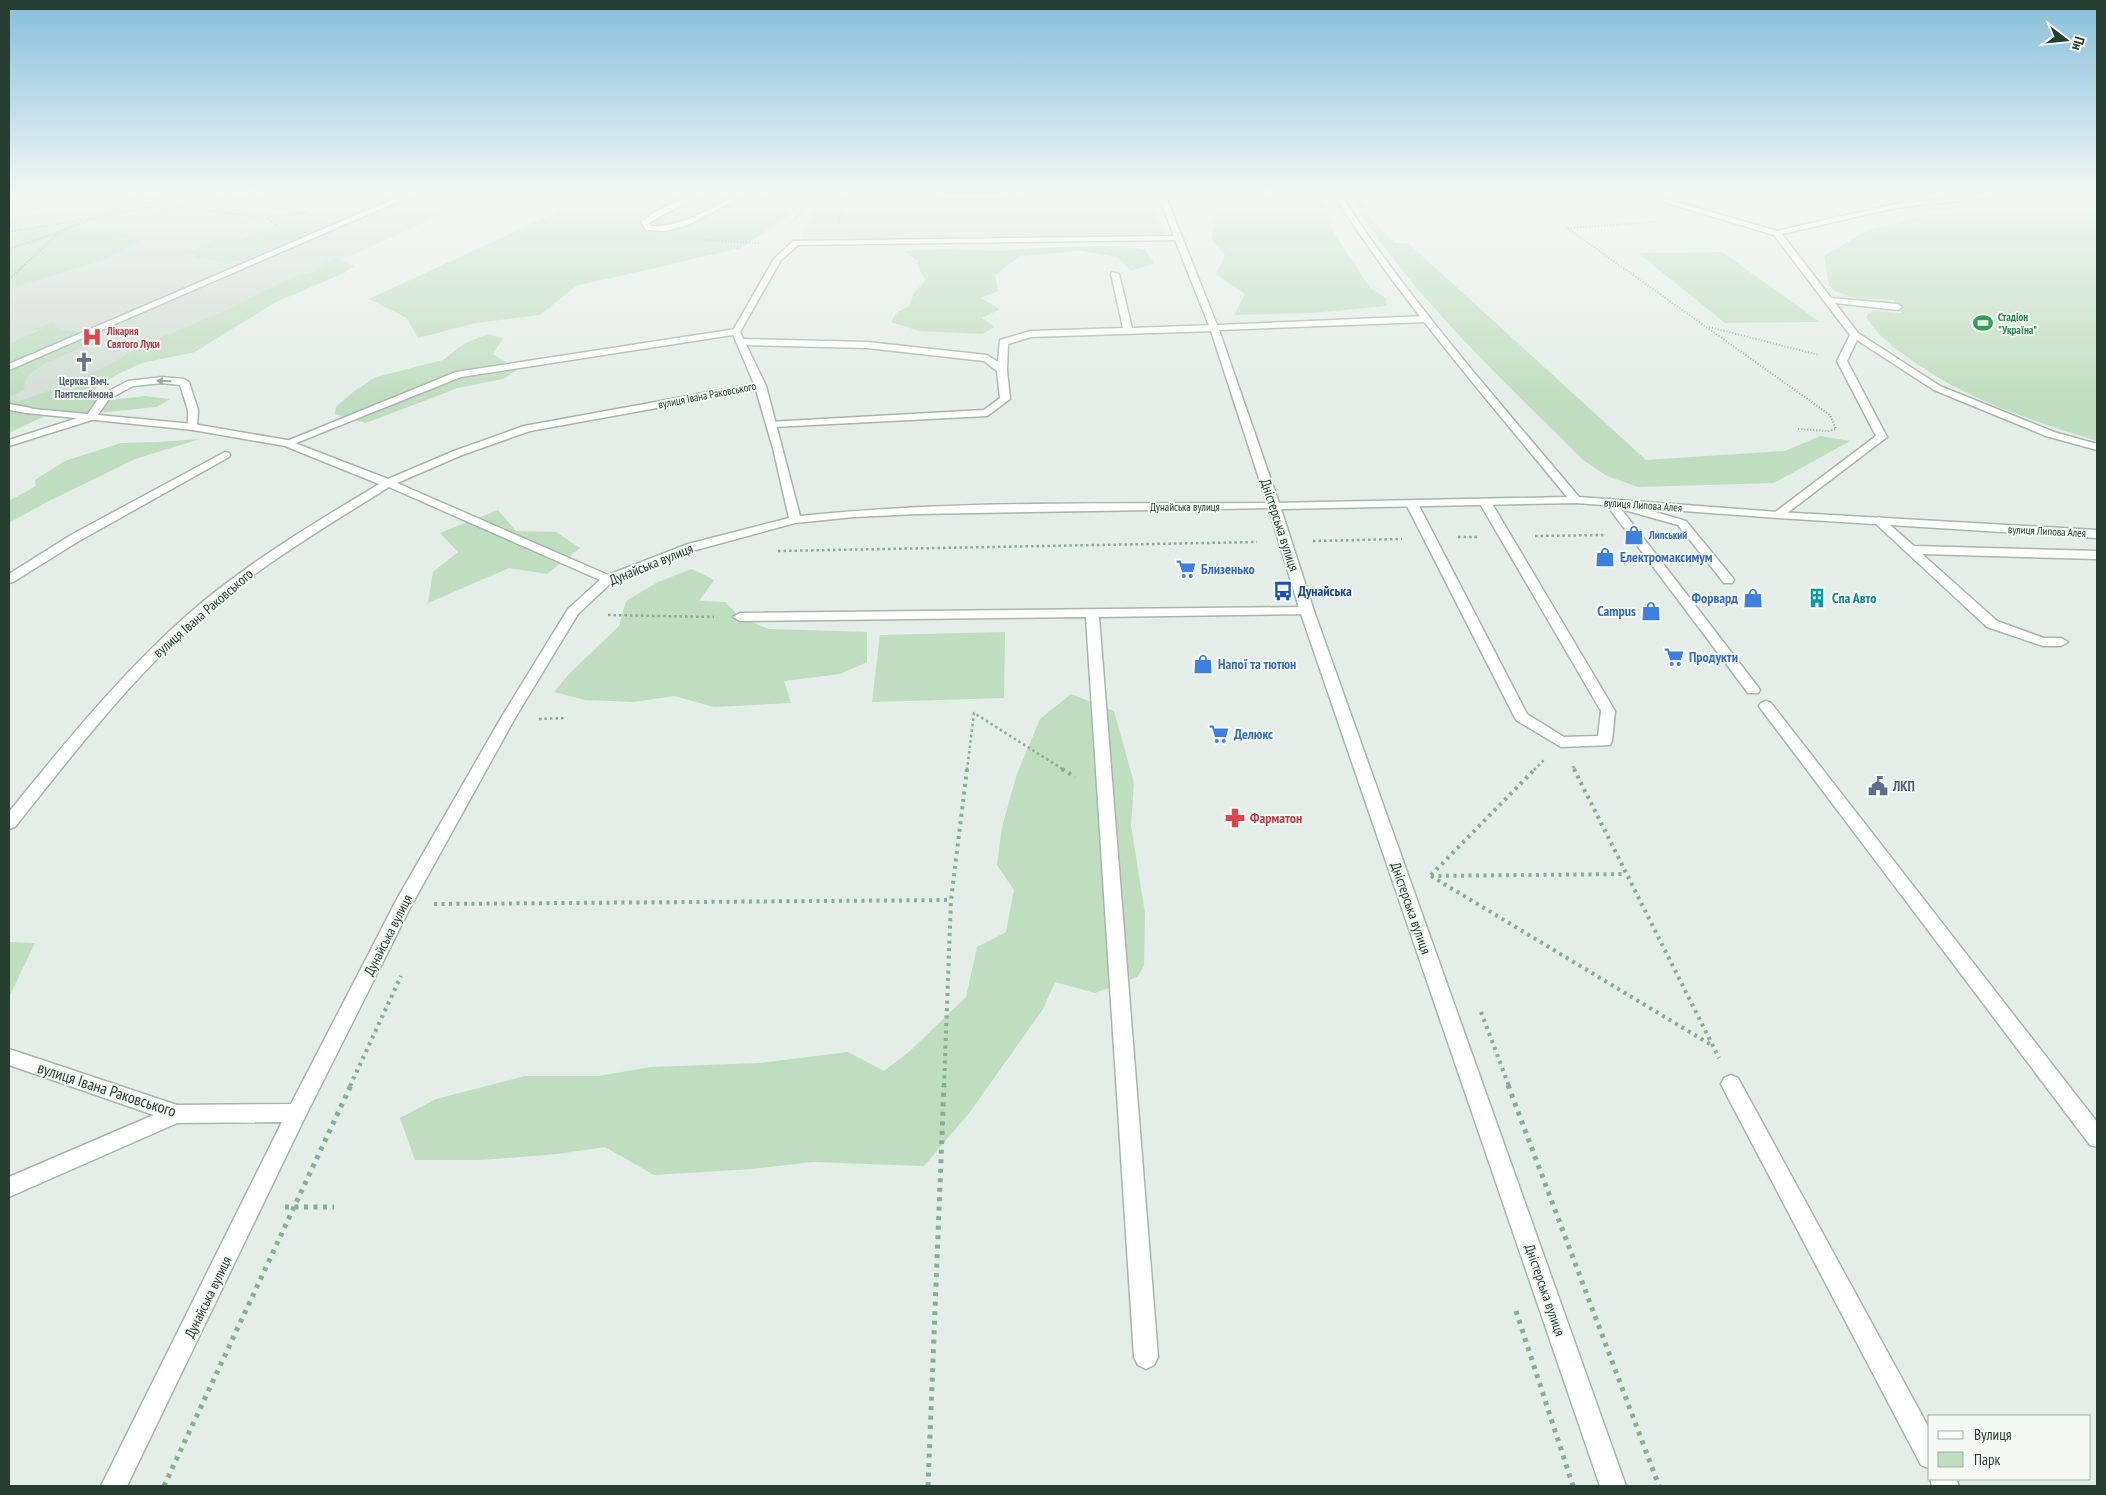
<svg xmlns="http://www.w3.org/2000/svg" width="2106" height="1495" font-family="'PT Sans Narrow',sans-serif">
<rect width="100%" height="100%" fill="#e4ede7"/>
<g fill="#d3ddd5">
<polygon points="159,194 486,194 9,413 9,218"/>
<polygon points="820,194 1150,194 1164,234 801,241"/>
</g>
<g fill="#bfddbf">
<polygon points="188,194 361,194 361,196 418,194 269,257 229,262 195,258 194,254 188,252 217,239 237,241 277,224 277,219 260,214 228,217 213,214 149,209 149,206"/>
<polygon points="574,194 781,194 776,200 798,209 741,248 576,286 540,315 476,323 418,338 407,318 369,299 555,213 568,197"/>
<polygon points="1183,194 1318,194 1326,207 1335,235 1370,288 1386,298 1387,306 1312,313 1234,315 1245,294 1216,274 1225,255 1211,238 1217,209"/>
<path d="M1348,194H1358L1374,222L1395,243H1408L1646,460L1785,451L1820,436L1850,441L1774,483L1638,487L1607,476L1583,460C1500,377 1410,295 1348,194Z"/>
<path d="M2057,205H2097V441C2030,420 1963,399 1906,356C1889,344 1876,334 1866,316L1873,311L1902,313L1894,300L1855,298L1834,291L1829,285L1824,256L1870,229L1933,214Z"/>
<polygon points="43,226 96,229 145,238 103,260 9,289 9,235"/>
<polygon points="1111,246 1144,249 1155,263 1131,271 1117,257 1081,251 1020,256 995,275 998,291 980,298 1000,309 982,318 995,327 982,334 919,331 891,322 896,313 909,306 914,293 926,280 919,269 918,261 903,251 946,249 996,251 1061,247"/>
<polygon points="1722,252 1820,322 1725,323 1638,253"/>
<polygon points="335,257 354,266 344,273 276,302 195,352 142,363 118,374 96,388 91,396 100,401 145,396 170,399 157,407 86,414 55,411 9,433 9,402 23,400 78,380 118,360 142,345 211,317 293,277 312,272"/>
<path d="M55,322L56,327L62,331L97,333L101,338L99,342C82,348 35,363 26,379C24,382 25,386 24,390L9,397V344L44,328L31,330Z"/>
<polygon points="488,334 503,338 493,354 517,370 503,379 458,388 366,423 335,414 336,407 353,392 376,377 443,360 465,343"/>
<polygon points="200,439 135,459 45,503 9,523 9,501 36,486 35,480 65,461 121,443 158,442"/>
<polygon points="498,510 516,531 556,532 580,548 547,574 509,568 428,603 433,572 458,552 440,533"/>
<polygon points="692,569 714,580 699,601 725,602 740,617 769,629 867,632 867,662 840,674 784,681 791,703 714,707 674,696 634,702 585,700 554,692 569,674 619,626 626,601 658,582"/>
<polygon points="1005,632 1004,698 872,702 880,635"/>
<polygon points="1071,694 1114,711 1134,783 1131,826 1145,913 1144,966 1137,977 1095,993 1055,982 1043,1009 970,1112 924,1166 813,1162 751,1169 654,1175 605,1147 557,1154 482,1160 415,1160 400,1118 436,1099 525,1076 598,1076 651,1067 759,1063 848,1052 884,1071 910,1051 966,997 977,947 1006,932 1014,890 997,865 1002,827 1017,774 1040,719"/>
<polygon points="9,942 35,943 9,997"/>
</g>
<g fill="none" stroke-linecap="round" stroke-linejoin="round">
<defs>
<g id="lane">
<polygon points="405,194 415,194 9,370 9,364"/>
<path d="M695,194H705L662,215L649,223L651,226C682,228 711,208 738,194H747L688,225L666,231L646,230L641,222L656,211Z"/>
<polygon points="939,194 1003,194 1005,196 1001,198 943,199 941,198"/>
<polygon points="1637,194 1649,194 1777,231 1895,204 1991,194 2019,194 1895,208 1782,234 1831,298 1898,304 1902,307 1898,310 1835,303 1858,333 1940,386 2054,432 2097,444 2097,450 2046,436 1934,390 1857,340 1847,361 1887,437 1782,517 1774,517 1772,515 1774,513 1876,436 1837,361 1850,335 1774,235"/>
<polygon points="1112,272 1119,274 1132,328 1214,325 1218,328 1214,331 1031,337 1008,344 1007,370 1010,399 987,416 773,427 769,426 768,424 769,422 984,410 1000,398 997,371 984,361 867,348 741,345 736,342 741,339 867,342 987,355 998,362 1000,340 1031,331 1123,328 1111,274"/>
<polygon points="736,329 740,332 739,334 461,377 291,445 287,446 282,443 456,372"/>
<polygon points="162,377 184,379 189,382 198,410 197,429 193,430 188,427 188,410 180,385 162,383 133,386 109,399 95,419 9,446 9,440 87,415 101,395 128,381"/>
<polygon points="9,404 31,408 32,410 27,413 9,410"/>
<polygon points="225,452 229,453 230,455 229,457 79,541 13,582 9,583 9,574 71,535"/>
<polygon points="1485,499 1491,502 1615,711 1612,741 1610,745 1561,747 1516,720 1406,504 1412,501 1418,504 1527,714 1564,737 1598,736 1601,711 1479,502"/>
<polygon points="1610,499 1686,521 1732,577 1734,580 1732,583 1724,583 1678,525 1621,509 1758,687 1760,690 1758,693 1748,693 1606,504 1604,502"/>
<polygon points="1879,517 1883,519 1914,546 2097,551 2097,559 1922,554 1997,621 2044,638 2061,638 2068,642 2061,646 2043,646 1987,627 1875,523 1873,521 1875,519"/>
<polygon points="1307,607 1312,608 1314,611 1312,614 1099,617 1158,1357 1154,1365 1146,1369 1138,1365 1134,1357 1086,617 740,621 733,617 740,613"/>
<polygon points="1766,701 1771,703 2097,1122 2097,1147 2090,1145 1761,709 1759,706 1761,703"/>
<polygon points="1731,1075 1738,1078 1930,1430 1930,1469 1921,1465 1724,1090 1721,1084 1724,1078"/>
<polygon points="177,1105 184,1108 187,1114 184,1120 9,1197 9,1177"/>
<polygon points="1930,1478 1956,1479 1959,1486 1932,1486"/>
</g>
<path id="street" d="M1158,194H1165L1217,325L1426,316L1430,319L1426,322L1219,330L1280,506L1278,508L917,514L854,517L795,523L696,550L612,582L578,614L515,718L411,906L304,1119L127,1486H101L282,1122L177,1123L9,1065V1049L177,1105L291,1104L397,899L501,718L568,609L600,580L389,487C322,529 254,569 195,622C128,683 71,756 15,827L9,829V812C64,744 120,675 186,616C245,564 313,524 379,484L285,446L193,430L27,413L23,412V408L193,424L287,440L388,479L454,451L524,426L754,384L732,332L774,259L793,241L1174,236ZM1175,240L1210,328L1267,503C1112,504 955,500 800,516L766,386L740,332L781,260L798,245ZM756,390L773,448L789,518L688,544L608,575L397,483L462,455L530,431Z"/>
<path id="secondary" d="M1333,194H1340C1411,303 1496,398 1579,497L1778,512L2097,530V538L1778,518L1576,503L1281,509L1314,611L1626,1486H1600L1300,611L1268,506L1274,503L1567,497C1486,398 1402,302 1333,194Z"/>
</defs>
<use href="#lane" stroke="#a7b5ac" stroke-width="3"/>
<use href="#street" stroke="#a7b5ac" stroke-width="3"/>
<use href="#secondary" stroke="#a3b8ac" stroke-width="3"/>
<g stroke="#87af97" stroke-width="2" stroke-dasharray="1 2" stroke-linecap="butt">
<polyline points="236,197 323,206"/>
<polyline points="129,201 268,218 276,225 273,228"/>
<polyline points="180,205 253,194"/>
<polyline points="109,213 119,209 138,194"/>
<polyline points="161,214 181,207"/>
<polyline points="269,217 307,212"/>
<polyline points="246,220 261,217"/>
<polyline points="794,220 816,194"/>
<polyline points="839,220 848,194"/>
<polyline points="1567,228 1830,415 1836,429 1829,431 1798,429"/>
<polyline points="1568,228 1656,222"/>
<polyline points="9,232 161,206"/>
<polyline points="704,240 761,243"/>
<polyline points="9,249 59,232"/>
<polyline points="9,279 62,230 94,219"/>
<polyline points="1709,327 1819,355"/>
</g>
<g stroke="#87af97" stroke-width="2.5" stroke-dasharray="2.5 3" stroke-linecap="butt">
<polyline points="1535,536 1604,535"/>
<polyline points="1458,537 1477,537"/>
<polyline points="1313,541 1402,539"/>
<polyline points="778,551 1257,542"/>
<polyline points="608,615 714,617"/>
<polyline points="539,719 566,718"/>
<polyline points="1573,766 1575,770"/>
<polyline points="967,770 974,713 1064,770"/>
<polyline points="1534,770 1544,760"/>
</g>
<g stroke="#87af97" stroke-width="4" stroke-dasharray="3 4.5" stroke-linecap="butt">
<polyline points="1062,769 1075,777"/>
<polyline points="1574,769 1719,1058"/>
<polyline points="1431,875 1535,769"/>
<polyline points="1431,876 1713,1046"/>
<polyline points="1431,876 1626,874"/>
<polyline points="434,904 951,900"/>
<polyline points="1481,1012 1509,1086"/>
<polyline points="350,1086 401,976"/>
<polyline points="944,1086 951,900 967,769"/>
</g>
<g stroke="#87af97" stroke-width="5" stroke-dasharray="4 5.5" stroke-linecap="butt">
<polyline points="1508,1085 1659,1486"/>
<polyline points="285,1207 334,1207"/>
<polyline points="1516,1311 1573,1486"/>
<polyline points="164,1486 351,1085"/>
<polyline points="928,1486 944,1085"/>
</g>
<use href="#lane" fill="#fff" fill-rule="evenodd"/>
<use href="#street" fill="#fff" fill-rule="evenodd"/>
<use href="#secondary" fill="#fff" fill-rule="evenodd"/>
</g>
<defs><path id="oneway-solid" d="M-6-.8H1V-3.2L6.5 0L1 3.2V.8H-6Z" transform="scale(1.25)"/></defs>
<use fill="#929e98" href="#oneway-solid" transform="translate(164 381) rotate(-179)"/>
<linearGradient id="sky" x2="0" y2="1"><stop stop-color="#85bfdb"/><stop offset="0.48" stop-color="#f3f7f4"/><stop offset="1" stop-color="#f3f7f4" stop-opacity="0"/></linearGradient>
<rect width="2106" height="404" fill="url(#sky)"/>
<defs>
<symbol id="stadium-bare" viewBox="-9 -9 18 18"><path d="M0-5a6.5 5 0 1 0 0 10a6.5 5 0 1 0 0-10ZM-3.5-1.8h7v3.6h-7Z" fill="#2e9e5b" stroke="#f5f9f6" stroke-width="2.5" paint-order="stroke"/></symbol>
<symbol id="hospital-bare" viewBox="-9 -9 18 18"><path d="M-5-5h3v3.5h4V-5h3V5h-3V1.5h-4V5h-3Z" fill="#e0444e" stroke="#f5f9f6" stroke-width="2.5" paint-order="stroke"/></symbol>
<symbol id="church-bare" viewBox="-9 -9 18 18"><path d="M-1.2-6h2.4v3.5h3.3v2.4h-3.3V6h-2.4V-.1h-3.3v-2.4h3.3Z" fill="#6b7280" stroke="#f5f9f6" stroke-width="2.5" paint-order="stroke"/></symbol>
<symbol id="shop-bare" viewBox="-9 -9 18 18"><path d="M-5-2.5h2.3a2.7 3.5 0 0 1 5.4 0H5L5.5 6h-11ZM-1.5-2.5h3a1.5 2.3 0 0 0-3 0Z" fill="#3f7fe0" stroke="#f5f9f6" stroke-width="2.5" paint-order="stroke"/></symbol>
<symbol id="supermarket-bare" viewBox="-9 -9 18 18"><path d="M-6-5.5h2.5l.6 2H6L4.5 2H-2.5L-4.4-4H-6ZM-1.5 3.2a1.3 1.3 0 1 0 .1 0ZM3 3.2a1.3 1.3 0 1 0 .1 0Z" fill="#3f7fe0" stroke="#f5f9f6" stroke-width="2.5" paint-order="stroke"/></symbol>
<symbol id="bus-bare" viewBox="-9 -9 18 18"><path d="M-5-6H5V4H4V6H2V4H-2V6H-4V4H-5ZM-3.5-4V0h7V-4ZM-3.5 1.2v1.5H-2V1.2ZM2 1.2v1.5H3.5V1.2Z" fill="#1a4fb4" stroke="#f5f9f6" stroke-width="2.5" paint-order="stroke"/></symbol>
<symbol id="building-bare" viewBox="-9 -9 18 18"><path d="M-4-6H4V6H1V3H-1V6H-4ZM-2.5-4.3h1.7v1.8h-1.7ZM.8-4.3h1.7v1.8H.8ZM-2.5-1h1.7V.8h-1.7ZM.8-1h1.7V.8H.8Z" fill="#0f9aa8" stroke="#f5f9f6" stroke-width="2.5" paint-order="stroke"/></symbol>
<symbol id="civic-bare" viewBox="-9 -9 18 18"><path d="M-.6-6.5H3V-4.5H.6V-3L4-1V1h2V6H-6V1h2V-1L-.6-3ZM-1.2 2.5V6h2.4V2.5Z" fill="#5c6f8a" stroke="#f5f9f6" stroke-width="2.5" paint-order="stroke"/></symbol>
<symbol id="pharmacy-bare" viewBox="-9 -9 18 18"><path d="M-2-6h4v4h4v4h-4v4h-4v-4h-4v-4h4Z" fill="#e0444e" stroke="#f5f9f6" stroke-width="2.5" paint-order="stroke"/></symbol>
</defs>
<g fill-rule="evenodd">
<use href="#stadium-bare" x="1969" y="309" width="28" height="28"/>
<use href="#hospital-bare" x="78" y="323" width="28" height="28"/>
<use href="#church-bare" x="70" y="348" width="28" height="28"/>
<use href="#shop-bare" x="1620" y="521" width="28" height="28"/>
<use href="#shop-bare" x="1591" y="543" width="28" height="28"/>
<use href="#supermarket-bare" x="1172" y="555" width="28" height="28"/>
<use href="#bus-bare" x="1269" y="577" width="28" height="28"/>
<use href="#shop-bare" x="1739" y="584" width="28" height="28"/>
<use href="#building-bare" x="1803" y="584" width="28" height="28"/>
<use href="#shop-bare" x="1637" y="597" width="28" height="28"/>
<use href="#supermarket-bare" x="1660" y="643" width="28" height="28"/>
<use href="#shop-bare" x="1189" y="650" width="28" height="28"/>
<use href="#supermarket-bare" x="1205" y="720" width="28" height="28"/>
<use href="#civic-bare" x="1864" y="772" width="28" height="28"/>
<use href="#pharmacy-bare" x="1221" y="804" width="28" height="28"/>
</g>
<g text-anchor="middle" stroke-width="4" stroke-linejoin="round" paint-order="stroke">
<g font-size="11" font-weight="bold" fill="#27864d" stroke="#f5f9f6" text-anchor="start">
<text x="1998" y="321">Стадіон<tspan x="1998" dy="13">"Україна"</tspan></text>
</g>
<g font-size="11" font-weight="bold" fill="#be3a42" stroke="#f5f9f6" text-anchor="start">
<text x="107" y="335">Лікарня<tspan x="107" dy="13">Святого Луки</tspan></text>
</g>
<g font-size="11" font-weight="bold" fill="#5b616d" stroke="#f5f9f6">
<text x="84" y="385">Церква Вмч.<tspan x="84" dy="13">Пантелеймона</tspan></text>
</g>
<g font-size="11" fill="#253e30" stroke="#f5f9f6">
<text transform="translate(707 395) rotate(-11)" y="4">вулиця Івана Раковського</text>
<text transform="translate(1643 505) rotate(4)" y="4">вулиця Липова Алея</text>
<text x="1185" y="511">Дунайська вулиця</text>
<text transform="translate(2047 531) rotate(3)" y="4">вулиця Липова Алея</text>
</g>
<g font-size="11" font-weight="bold" fill="#366cbe" stroke="#f5f9f6" text-anchor="start">
<text x="1649" y="539">Липський</text>
</g>
<g font-size="14" fill="#253e30" stroke="#f5f9f6">
<text transform="translate(1280 525) rotate(72)" y="5">Дністерська вулиця</text>
<text transform="translate(651 564) rotate(-22)" y="5">Дунайська вулиця</text>
<text transform="translate(203 613) rotate(-41)" y="5">вулиця Івана Раковського</text>
<text transform="translate(1411 908) rotate(71)" y="5">Дністерська вулиця</text>
<text transform="translate(388 935) rotate(-63)" y="5">Дунайська вулиця</text>
<text transform="translate(1545 1290) rotate(71)" y="5">Дністерська вулиця</text>
<text transform="translate(208 1297) rotate(-64)" y="5">Дунайська вулиця</text>
</g>
<g font-size="14" font-weight="bold" fill="#366cbe" stroke="#f5f9f6" text-anchor="start">
<text x="1620" y="562">Електромаксимум</text>
<text x="1201" y="574">Близенько</text>
<text x="1738" y="603" text-anchor="end">Форвард</text>
<text x="1636" y="616" text-anchor="end">Campus</text>
<text x="1689" y="662">Продукти</text>
<text x="1218" y="669">Напої та тютюн</text>
<text x="1234" y="739">Делюкс</text>
</g>
<g font-size="14" font-weight="bold" fill="#164399" stroke="#f5f9f6" text-anchor="start">
<text x="1298" y="596">Дунайська</text>
</g>
<g font-size="14" font-weight="bold" fill="#0d838f" stroke="#f5f9f6" text-anchor="start">
<text x="1832" y="603">Спа Авто</text>
</g>
<g font-size="14" font-weight="bold" fill="#4e5e75" stroke="#f5f9f6" text-anchor="start">
<text x="1893" y="791">ЛКП</text>
</g>
<g font-size="14" font-weight="bold" fill="#be3a42" stroke="#f5f9f6" text-anchor="start">
<text x="1250" y="823">Фарматон</text>
</g>
<g font-size="16" fill="#253e30" stroke="#f5f9f6">
<text transform="translate(107 1089) rotate(18)" y="6">вулиця Івана Раковського</text>
</g>
</g>
<rect width="2106" height="1495" fill="none" stroke="#253e30" stroke-width="20"/>
<rect x="1928" y="1415" width="162" height="65" fill="#f5f9f6" stroke="#a2aea7"/>
<rect x="1938" y="1431" width="25" height="8" fill="#ffffff" stroke="#a2aea7"/>
<text x="1974" y="1440" font-size="15" fill="#253e30">Вулиця</text>
<rect x="1938" y="1452" width="25" height="15" fill="#bfddbf" stroke="#a2aea7"/>
<text x="1974" y="1465" font-size="15" fill="#253e30">Парк</text>
<g transform="translate(2066 40) rotate(106)" stroke="#f5f9f6" stroke-width="4" paint-order="stroke">
<path d="M0-4L9 19L0 12L-9 19Z" fill="#253e30"/>
<text y="-8" font-size="14" font-weight="bold" text-anchor="middle" fill="#253e30">Пн</text>
</g>
</svg>
